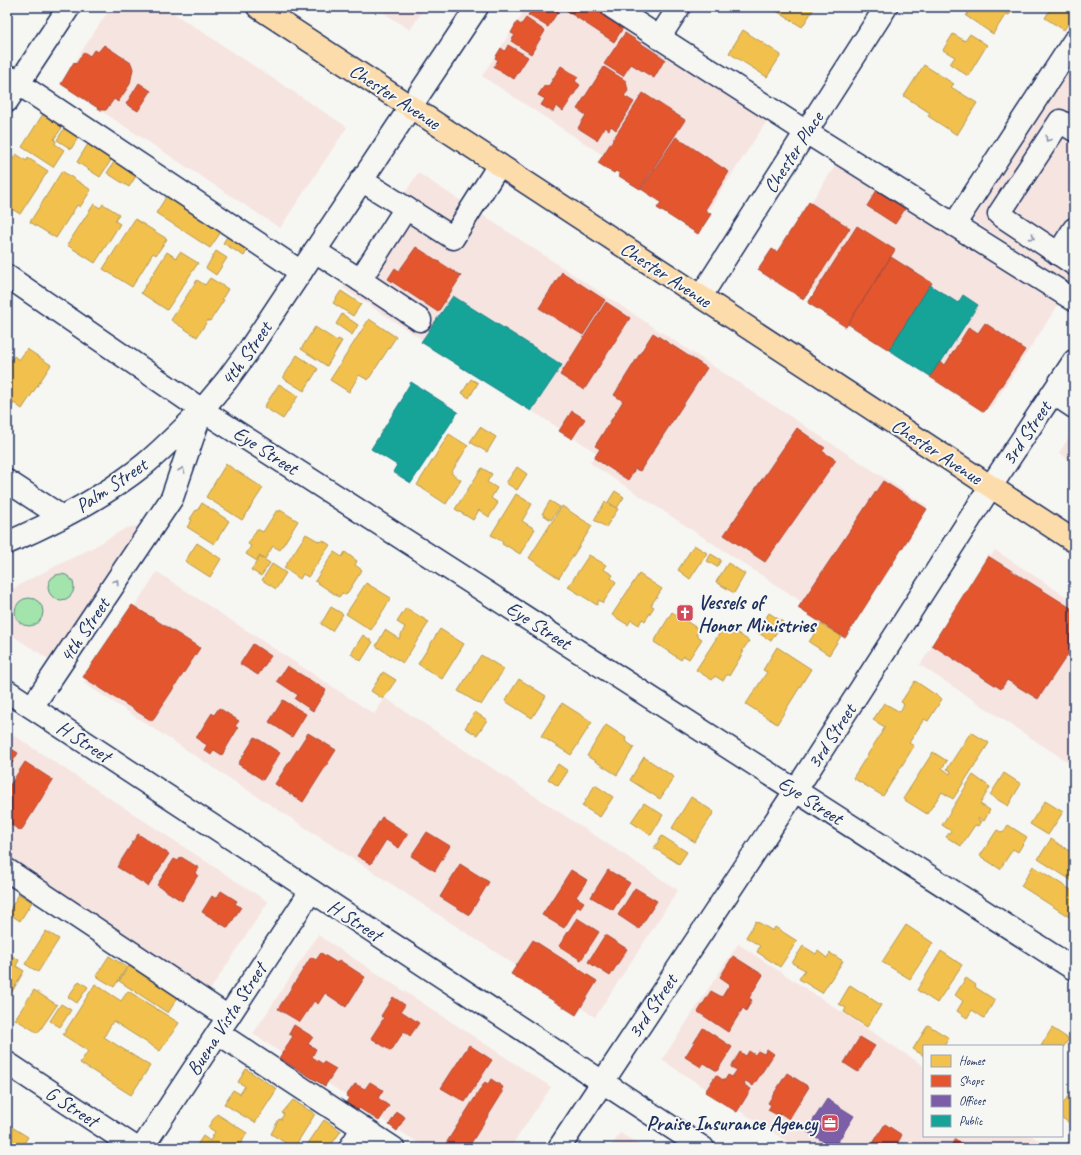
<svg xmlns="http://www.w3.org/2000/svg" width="1081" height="1155" font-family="Caveat,sans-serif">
<rect width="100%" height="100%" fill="#f6f6f2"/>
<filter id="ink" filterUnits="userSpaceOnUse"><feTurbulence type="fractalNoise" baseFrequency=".025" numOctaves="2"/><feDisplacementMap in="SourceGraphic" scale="8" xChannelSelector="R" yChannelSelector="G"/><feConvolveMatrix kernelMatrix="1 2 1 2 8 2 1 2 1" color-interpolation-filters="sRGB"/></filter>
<g filter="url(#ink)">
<g fill="#f6e4e0">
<polygon points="111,7 164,7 347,127 280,228 60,84"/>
<polygon points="375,7 425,7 410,30"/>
<polygon points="527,7 610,7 772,113 702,220 482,76"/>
<polygon points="1074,61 1074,281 1072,285 971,219"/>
<polygon points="841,157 1060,302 991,408 770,264"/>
<polygon points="418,173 927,506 845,630 590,463 597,453 343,288"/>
<polygon points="1074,430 1074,463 1059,453"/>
<polygon points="138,526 50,660 7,632 7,592 36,576 94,547 126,528"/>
<polygon points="995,550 1074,602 1074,766 920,665"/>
<polygon points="157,572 374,714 385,698 678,890 595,1017 84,683"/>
<polygon points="7,731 268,902 210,990 7,856"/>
<polygon points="318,935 551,1087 510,1148 426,1148 253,1034"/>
<polygon points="738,944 924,1066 924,1136 1032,1136 1050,1148 797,1148 662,1060"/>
<polygon points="620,1133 644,1148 610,1148"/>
</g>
<g fill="#a3e3ac" stroke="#5f8985">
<circle cx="61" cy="587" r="13"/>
<circle cx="29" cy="612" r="14"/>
</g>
<g fill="#f2c14e" stroke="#b29553">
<polygon points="770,7 815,7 802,27"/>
<polygon points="964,7 1014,7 1009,15 1006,14 993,34 966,16 969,11"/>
<polygon points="1049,7 1074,7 1074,15 1064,30 1045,18 1051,8"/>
<polygon points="743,30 781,55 767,77 729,53"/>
<polygon points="953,34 965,41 970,34 987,45 968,76 950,64 955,57 943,50"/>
<polygon points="924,65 954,84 951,87 977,103 957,135 928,116 930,113 904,96"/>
<polygon points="43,114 63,126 54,139 56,141 55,144 64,150 53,167 22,147"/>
<polygon points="67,124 81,133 71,149 57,140"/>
<polygon points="91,139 115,154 100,177 77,162"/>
<polygon points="16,154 27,161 28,158 48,171 20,214 7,206 7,168"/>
<polygon points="119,154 141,168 129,187 107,173"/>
<polygon points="62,171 91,190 80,207 77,205 56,238 30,222"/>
<polygon points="170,191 225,226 210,248 156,213"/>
<polygon points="94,204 100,208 103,204 119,214 115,221 120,224 95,263 67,245"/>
<polygon points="135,219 167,239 156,255 153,253 132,287 103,269"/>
<polygon points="232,229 252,242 244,256 223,243"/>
<polygon points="216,251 227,258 216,275 206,268"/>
<polygon points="167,252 176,258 180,252 198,263 167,310 141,293"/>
<polygon points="210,278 228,289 222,299 224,300 210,321 208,320 197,337 171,320 197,280 205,285"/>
<polygon points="341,291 361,304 353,316 333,303"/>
<polygon points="342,314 358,325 352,335 336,324"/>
<polygon points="369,319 396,337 368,380 359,375 349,392 330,380"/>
<polygon points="315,327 337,341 338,339 342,341 327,366 301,349"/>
<polygon points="27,349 51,365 22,409 14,403 9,411 7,410 7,367 14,356 19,360"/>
<polygon points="297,355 318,369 304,391 283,378"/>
<polygon points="471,379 478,383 469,398 462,393"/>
<polygon points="279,384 298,396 283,419 264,407"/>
<polygon points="480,427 496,437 487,452 470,442"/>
<polygon points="449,434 468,446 451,473 461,480 446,504 417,485"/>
<polygon points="226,464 263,488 242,520 206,497"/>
<polygon points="517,467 527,474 517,490 506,483"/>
<polygon points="482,468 492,474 487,482 497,488 491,498 498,503 489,517 479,510 473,520 455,509"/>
<polygon points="615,491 624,497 617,508 608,502"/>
<polygon points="516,494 532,504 522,521 535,529 520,554 507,546 507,547 502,544 503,542 491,535"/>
<polygon points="550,501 560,507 551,520 542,514"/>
<polygon points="605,502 618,509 606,527 594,520"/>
<polygon points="202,503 229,521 214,544 187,527 192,520 190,519 196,510 197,511"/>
<polygon points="562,506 592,526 559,578 529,558"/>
<polygon points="277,510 279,512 280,510 298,521 280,550 273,546 265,559 259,556 257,561 246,554 251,546 248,544 257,529 263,532"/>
<polygon points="306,534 320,542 322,540 330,545 308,577 303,574 300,579 284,568"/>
<polygon points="197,543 221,559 210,577 185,561"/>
<polygon points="694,545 707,553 690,579 678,570"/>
<polygon points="334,552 342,557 345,552 357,561 355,565 362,570 346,595 342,593 339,597 315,581"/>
<polygon points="711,554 721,560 717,567 707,561"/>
<polygon points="589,555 606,565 603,569 613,575 611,578 616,582 603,603 599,600 597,605 568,587"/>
<polygon points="260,557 270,563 261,576 251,570"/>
<polygon points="728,563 745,574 734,593 716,582"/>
<polygon points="272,564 286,573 276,589 262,580"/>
<polygon points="639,574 662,589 651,605 654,607 645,621 642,619 639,625 631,620 628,625 612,615"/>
<polygon points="366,583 391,598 371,630 346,614"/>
<polygon points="331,607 343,614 332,631 321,624"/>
<polygon points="406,608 429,622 403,663 376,646 385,630 399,639 405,627 397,622"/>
<polygon points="672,612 700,630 696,635 702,639 689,659 684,656 681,660 654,642"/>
<polygon points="769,613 783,622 771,641 757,632"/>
<polygon points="821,624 841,636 829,655 809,642"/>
<polygon points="723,628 734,635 736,632 749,641 742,651 744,651 729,676 727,674 723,681 715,676 712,680 696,670"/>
<polygon points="440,629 464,644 442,679 418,664"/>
<polygon points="363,635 373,642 361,661 351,654"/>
<polygon points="777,647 811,669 777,724 746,704 767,672 763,670"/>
<polygon points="481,655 504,669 481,705 458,691"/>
<polygon points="383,672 396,680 383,699 371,691"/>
<polygon points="519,679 546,696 532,718 505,701"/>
<polygon points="915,681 942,699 928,721 924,719 909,743 914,746 883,796 853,778 885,727 873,720 884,703 900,712 904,704 901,702"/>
<polygon points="562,703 592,722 571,755 541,736"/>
<polygon points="475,712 487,720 477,735 465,728"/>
<polygon points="606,725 626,738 625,741 634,747 617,775 587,756"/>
<polygon points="971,732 989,743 953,799 942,792 927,814 903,799 933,752 947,761 942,768 950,774 951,771 947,769"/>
<polygon points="644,757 674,777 660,799 630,780"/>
<polygon points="558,764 568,771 558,786 548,779"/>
<polygon points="1004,773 1021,784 1008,806 990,795"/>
<polygon points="973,775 990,787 980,804 990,810 984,821 979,818 978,820 981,821 978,826 975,825 961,846 946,837 951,831 942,825"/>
<polygon points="595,785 613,797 600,817 582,806"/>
<polygon points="691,797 714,812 695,842 672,828"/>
<polygon points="1045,801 1063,812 1048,835 1030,824"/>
<polygon points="644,803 663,815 651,835 631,822"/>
<polygon points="1008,825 1027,837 1018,852 1013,849 1000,869 980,856 997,830 1003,833"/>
<polygon points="662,836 687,852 679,864 654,848"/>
<polygon points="1051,839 1074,854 1074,882 1038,859"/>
<polygon points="1033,866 1074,892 1074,920 1021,886"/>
<polygon points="19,894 32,902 20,921 8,913"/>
<polygon points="756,921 773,931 775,927 797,941 780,967 757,952 760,946 746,937"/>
<polygon points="906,925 933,943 910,979 882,962"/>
<polygon points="46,931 59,939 38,972 25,964"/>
<polygon points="803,946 816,954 818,951 827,958 830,953 843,961 822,993 799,979 805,970 792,963"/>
<polygon points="941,951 962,965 937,1003 917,990"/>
<polygon points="7,953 19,960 16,966 24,971 10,995 9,995 7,997"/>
<polygon points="109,956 127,967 114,987 96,976"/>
<polygon points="129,966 178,997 168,1013 119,981"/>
<polygon points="966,978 976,985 975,987 995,1000 984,1018 972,1010 967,1018 957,1011 963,1001 955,995"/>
<polygon points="79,981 88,987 77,1003 68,997"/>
<polygon points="95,984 121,1001 128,991 179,1023 160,1051 113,1021 104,1037 150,1066 131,1095 80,1063 88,1051 63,1035"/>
<polygon points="850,985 881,1005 867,1027 844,1012 846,1008 839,1004"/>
<polygon points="34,990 57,1005 38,1033 15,1019"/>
<polygon points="61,1004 71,1010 60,1027 50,1021"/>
<polygon points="928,1025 949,1038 944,1046 924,1046 924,1056 913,1049"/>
<polygon points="1052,1028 1069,1039 1062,1049 1062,1046 1041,1046"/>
<polygon points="246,1069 277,1089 255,1123 224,1104 233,1090 240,1094 245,1086 238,1082"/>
<polygon points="1068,1096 1074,1100 1074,1123 1073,1125 1062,1118 1062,1106"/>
<polygon points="293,1100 315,1114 294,1148 271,1134 279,1119 281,1120 284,1114 282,1113"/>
<polygon points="217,1114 247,1133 238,1148 195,1148 203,1136 210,1141 215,1132 208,1127"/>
<polygon points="324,1120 341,1131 329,1148 305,1148"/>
<polygon points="7,1124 28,1137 21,1148 7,1148"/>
</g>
<g fill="#e4572e" stroke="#a84b3c">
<polygon points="529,7 561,7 548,27 528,15 532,9"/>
<polygon points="569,7 599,7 625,25 614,42 567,11"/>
<polygon points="526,18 545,31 531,54 511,41 515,35 511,33 517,22 521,25"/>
<polygon points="625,33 665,59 654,78 631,64 623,76 604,64"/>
<polygon points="104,45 131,63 133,69 130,84 118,102 114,99 106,110 101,110 61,84 74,62 76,64 84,52 90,56 94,50 98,52"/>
<polygon points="508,45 528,57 514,79 494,67 498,60 495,58 501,48 505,51"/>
<polygon points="561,66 578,77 575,81 580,85 563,111 556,106 553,112 541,105 545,99 538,95 545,85 548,87"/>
<polygon points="604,67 626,81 628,91 624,96 634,102 616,130 611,126 609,130 605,127 597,140 578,128 586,115 577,109"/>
<polygon points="139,83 151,91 138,111 126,104"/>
<polygon points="643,93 685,120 640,189 619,176 620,174 616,171 614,173 598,163"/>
<polygon points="676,137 729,172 705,210 711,214 698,234 657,208 661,202 641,189"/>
<polygon points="877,190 905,209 895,224 867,206"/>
<polygon points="809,202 850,228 806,296 805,296 803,299 758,270 772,249 777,252"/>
<polygon points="857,226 895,250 846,327 808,303"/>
<polygon points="416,247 461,276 438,312 388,279 395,268 399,271"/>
<polygon points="891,257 932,283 889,350 848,324"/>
<polygon points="562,272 605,300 583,335 539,308"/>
<polygon points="606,302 630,318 584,390 560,375"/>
<polygon points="985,323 1025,350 984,412 930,377 940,362 945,365 969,327 978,333"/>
<polygon points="653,333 707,368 640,471 635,469 628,480 594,458 600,449 595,446 623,401 614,395"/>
<polygon points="572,411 585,419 572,439 559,431"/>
<polygon points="797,428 825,448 822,451 836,460 765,562 724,535"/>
<polygon points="883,481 927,509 845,638 798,608"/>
<polygon points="988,556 1074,610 1074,645 1038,699 1007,680 1001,689 932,645"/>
<polygon points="132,605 200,648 152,721 83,677"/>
<polygon points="253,644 271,656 258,675 240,664"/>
<polygon points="287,666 326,690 313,711 295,699 298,695 277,681"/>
<polygon points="283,700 306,714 292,737 269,722"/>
<polygon points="219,708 239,721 235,726 238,728 222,755 214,750 211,755 204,750 207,745 196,738 212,713 214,715"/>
<polygon points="308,733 336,750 303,802 275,784"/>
<polygon points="255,737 280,753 263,780 238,764"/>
<polygon points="7,746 18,753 7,771"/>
<polygon points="25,762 53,780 21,831 7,822 7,787 8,788"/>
<polygon points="382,817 408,834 399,848 386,840 371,864 357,856"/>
<polygon points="427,832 450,846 435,871 411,856"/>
<polygon points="138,834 169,854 148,886 117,867"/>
<polygon points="181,857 199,868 195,874 198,875 182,901 157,885 174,859 178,861"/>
<polygon points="460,864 489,882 469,915 440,897"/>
<polygon points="571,870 587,880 576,897 584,902 580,908 577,907 564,928 542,915"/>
<polygon points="608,870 630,883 613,910 591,897"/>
<polygon points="635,888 657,901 639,929 618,915"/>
<polygon points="221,891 237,901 235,904 241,907 228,928 202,912 212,896 216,899"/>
<polygon points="577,918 599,932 581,960 559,946"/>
<polygon points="605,935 627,949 610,976 588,962"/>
<polygon points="533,940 597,981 576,1015 511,974"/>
<polygon points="321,953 337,963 339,960 365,977 346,1007 325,993 318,1004 314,1001 300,1022 278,1009 311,957 316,960"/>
<polygon points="733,956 763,975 749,998 752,1000 746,1011 743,1008 728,1032 698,1012 711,991 722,997 730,984 720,977"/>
<polygon points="393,997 405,1005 401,1011 419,1023 410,1036 404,1031 391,1051 371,1038 384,1018 381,1016"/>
<polygon points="294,1025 313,1037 308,1044 316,1049 312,1057 323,1064 324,1062 336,1069 325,1086 279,1058 293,1036 289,1034"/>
<polygon points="703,1028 732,1047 717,1071 704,1063 701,1067 685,1057"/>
<polygon points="860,1037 875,1046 858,1072 844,1063"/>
<polygon points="469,1045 492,1060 465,1102 441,1088"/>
<polygon points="767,1049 774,1054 753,1086 746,1081 744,1085 751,1089 737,1112 705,1092 716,1075 723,1080 725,1080 728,1075 732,1077 737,1070 731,1067 740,1052 746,1056 749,1051 755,1055 758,1051 764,1054"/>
<polygon points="787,1073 809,1087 789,1119 780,1113 779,1116 768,1110 771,1105 768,1103"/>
<polygon points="491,1079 503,1087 501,1091 503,1092 468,1148 443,1148 485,1082 488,1084"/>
<polygon points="370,1082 383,1090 378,1098 389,1106 379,1121 359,1108 357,1113 344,1105 349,1098 346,1096 355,1084 365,1089"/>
<polygon points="397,1112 405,1117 397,1131 389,1125"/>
<polygon points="885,1124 902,1135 895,1148 870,1148"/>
<polygon points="955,1139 965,1145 963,1148 950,1148"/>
<polygon points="1069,1142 1074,1145 1074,1148 1065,1148"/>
</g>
<polygon fill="#7b5ea7" stroke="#5e5091" points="827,1099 854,1116 834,1148 806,1131"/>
<g fill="#17a398" stroke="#188087">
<polygon points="930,285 958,303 963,295 978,305 941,362 940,361 930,376 889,350"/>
<polygon points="453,296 562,365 531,411 421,342"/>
<polygon points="411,382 458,412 411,483 393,472 397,465 371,449 403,398 402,397"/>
</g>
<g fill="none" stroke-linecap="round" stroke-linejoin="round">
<defs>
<g id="minor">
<polyline points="612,7 806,132 1074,300"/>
<polyline points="659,38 679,7"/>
<polyline points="7,76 301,272"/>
<polyline points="7,101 69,7"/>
<polyline points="1074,130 1060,121 999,214 1074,264"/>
<polyline points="361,180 406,208"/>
<polyline points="954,225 1074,41"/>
<polyline points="315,251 360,280 406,208 453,238 499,165"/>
<polyline points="1058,254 1074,229"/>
<polyline points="7,276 202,410 1074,969"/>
<polyline points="360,280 420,320"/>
<polyline points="701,296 886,7"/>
<polyline points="1053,393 1074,407"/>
<polyline points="7,481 62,517"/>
<path d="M7,543C56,522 103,498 145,464C164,448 181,431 199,413"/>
<polyline points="7,691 703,1148"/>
<path id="s1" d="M32,707L172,498L202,410L227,380L251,347L477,7"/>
<polyline points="7,870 228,1017"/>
<polyline points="218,1033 393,1148"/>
<polyline points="7,1063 136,1148"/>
<polyline points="142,1148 311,891"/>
<polyline points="350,1148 363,1128"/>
<polyline points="559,1148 796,790 991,486 1074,361"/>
</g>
<polyline id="major" points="258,7 1074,541"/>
</defs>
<use href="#minor" stroke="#1b2f5e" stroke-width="25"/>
<use href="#major" stroke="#1b2f5e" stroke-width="25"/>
<use href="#minor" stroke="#f6f6f2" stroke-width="22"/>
<use href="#major" stroke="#fddcac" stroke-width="22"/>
</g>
<defs><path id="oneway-chevron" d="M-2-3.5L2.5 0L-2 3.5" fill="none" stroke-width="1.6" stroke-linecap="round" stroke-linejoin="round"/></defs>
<g stroke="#8892a8">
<use href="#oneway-chevron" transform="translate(1048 139) rotate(123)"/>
<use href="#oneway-chevron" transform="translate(1032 237) rotate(34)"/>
<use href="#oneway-chevron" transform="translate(182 470) rotate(-71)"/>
<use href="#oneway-chevron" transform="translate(116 582) rotate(-56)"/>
</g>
</g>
<defs>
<symbol id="church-square" viewBox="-11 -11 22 22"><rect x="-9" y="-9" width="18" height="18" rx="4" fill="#d1495b" stroke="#f6f6f2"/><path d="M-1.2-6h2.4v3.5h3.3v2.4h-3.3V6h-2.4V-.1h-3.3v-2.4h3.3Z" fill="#fff"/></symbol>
<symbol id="office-square" viewBox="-11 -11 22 22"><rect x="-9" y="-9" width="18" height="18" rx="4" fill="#d1495b" stroke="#f6f6f2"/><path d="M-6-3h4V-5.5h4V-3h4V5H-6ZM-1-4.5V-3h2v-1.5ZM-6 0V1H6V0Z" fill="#fff"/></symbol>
</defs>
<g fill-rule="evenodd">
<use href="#church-square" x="675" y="603" width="20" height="20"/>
<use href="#office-square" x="820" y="1113" width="20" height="20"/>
</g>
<g text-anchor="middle" stroke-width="4" stroke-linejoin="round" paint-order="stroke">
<g font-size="20" fill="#1b2f5e" stroke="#f6f6f2">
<text transform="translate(395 96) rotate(33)" y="7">Chester Avenue</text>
<text transform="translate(793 152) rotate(-57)" y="7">Chester Place</text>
<text transform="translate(666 274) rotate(33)" y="7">Chester Avenue</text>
<text dy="7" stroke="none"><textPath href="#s1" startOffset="416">4th Street</textPath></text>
<text transform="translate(1026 433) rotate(-56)" y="7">3rd Street</text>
<text transform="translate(266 450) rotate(33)" y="7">Eye Street</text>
<text transform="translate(937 451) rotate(33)" y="7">Chester Avenue</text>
<text transform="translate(111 485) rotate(-34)" y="7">Palm Street</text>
<text transform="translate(539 625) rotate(33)" y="7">Eye Street</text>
<text transform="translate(84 630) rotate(-56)" y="7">4th Street</text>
<text transform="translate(831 736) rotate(-57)" y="7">3rd Street</text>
<text transform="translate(84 741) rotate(33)" y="7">H Street</text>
<text transform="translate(811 800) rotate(33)" y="7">Eye Street</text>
<text transform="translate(355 920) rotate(33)" y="7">H Street</text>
<text transform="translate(652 1006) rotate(-56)" y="7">3rd Street</text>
<text transform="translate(226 1019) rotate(-57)" y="7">Buena Vista Street</text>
<text transform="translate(72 1106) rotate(33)" y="7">G Street</text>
</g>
<g font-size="20" font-weight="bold" fill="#1b2f5e" stroke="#f6f6f2" text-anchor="start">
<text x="698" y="609">Vessels of<tspan x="698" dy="23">Honor Ministries</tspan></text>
<text x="817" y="1130" text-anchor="end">Praise Insurance Agency</text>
</g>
</g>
<rect width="1081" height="1155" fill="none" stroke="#f6f6f2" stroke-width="24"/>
<rect x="12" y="12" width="1057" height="1131" fill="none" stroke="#1b2f5e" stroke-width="1.5" filter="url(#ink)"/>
<rect x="923" y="1045" width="140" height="92" fill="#f6f6f2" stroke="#9ea6b7"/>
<rect x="931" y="1055" width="20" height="12" fill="#f2c14e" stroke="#9ea6b7"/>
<text x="959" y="1065" font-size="12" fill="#1b2f5e">Homes</text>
<rect x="931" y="1075" width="20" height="12" fill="#e4572e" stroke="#9ea6b7"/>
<text x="959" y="1085" font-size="12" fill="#1b2f5e">Shops</text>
<rect x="931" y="1095" width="20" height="12" fill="#7b5ea7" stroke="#9ea6b7"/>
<text x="959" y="1105" font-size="12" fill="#1b2f5e">Offices</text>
<rect x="931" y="1115" width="20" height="12" fill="#17a398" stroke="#9ea6b7"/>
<text x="959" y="1125" font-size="12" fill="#1b2f5e">Public</text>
</svg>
